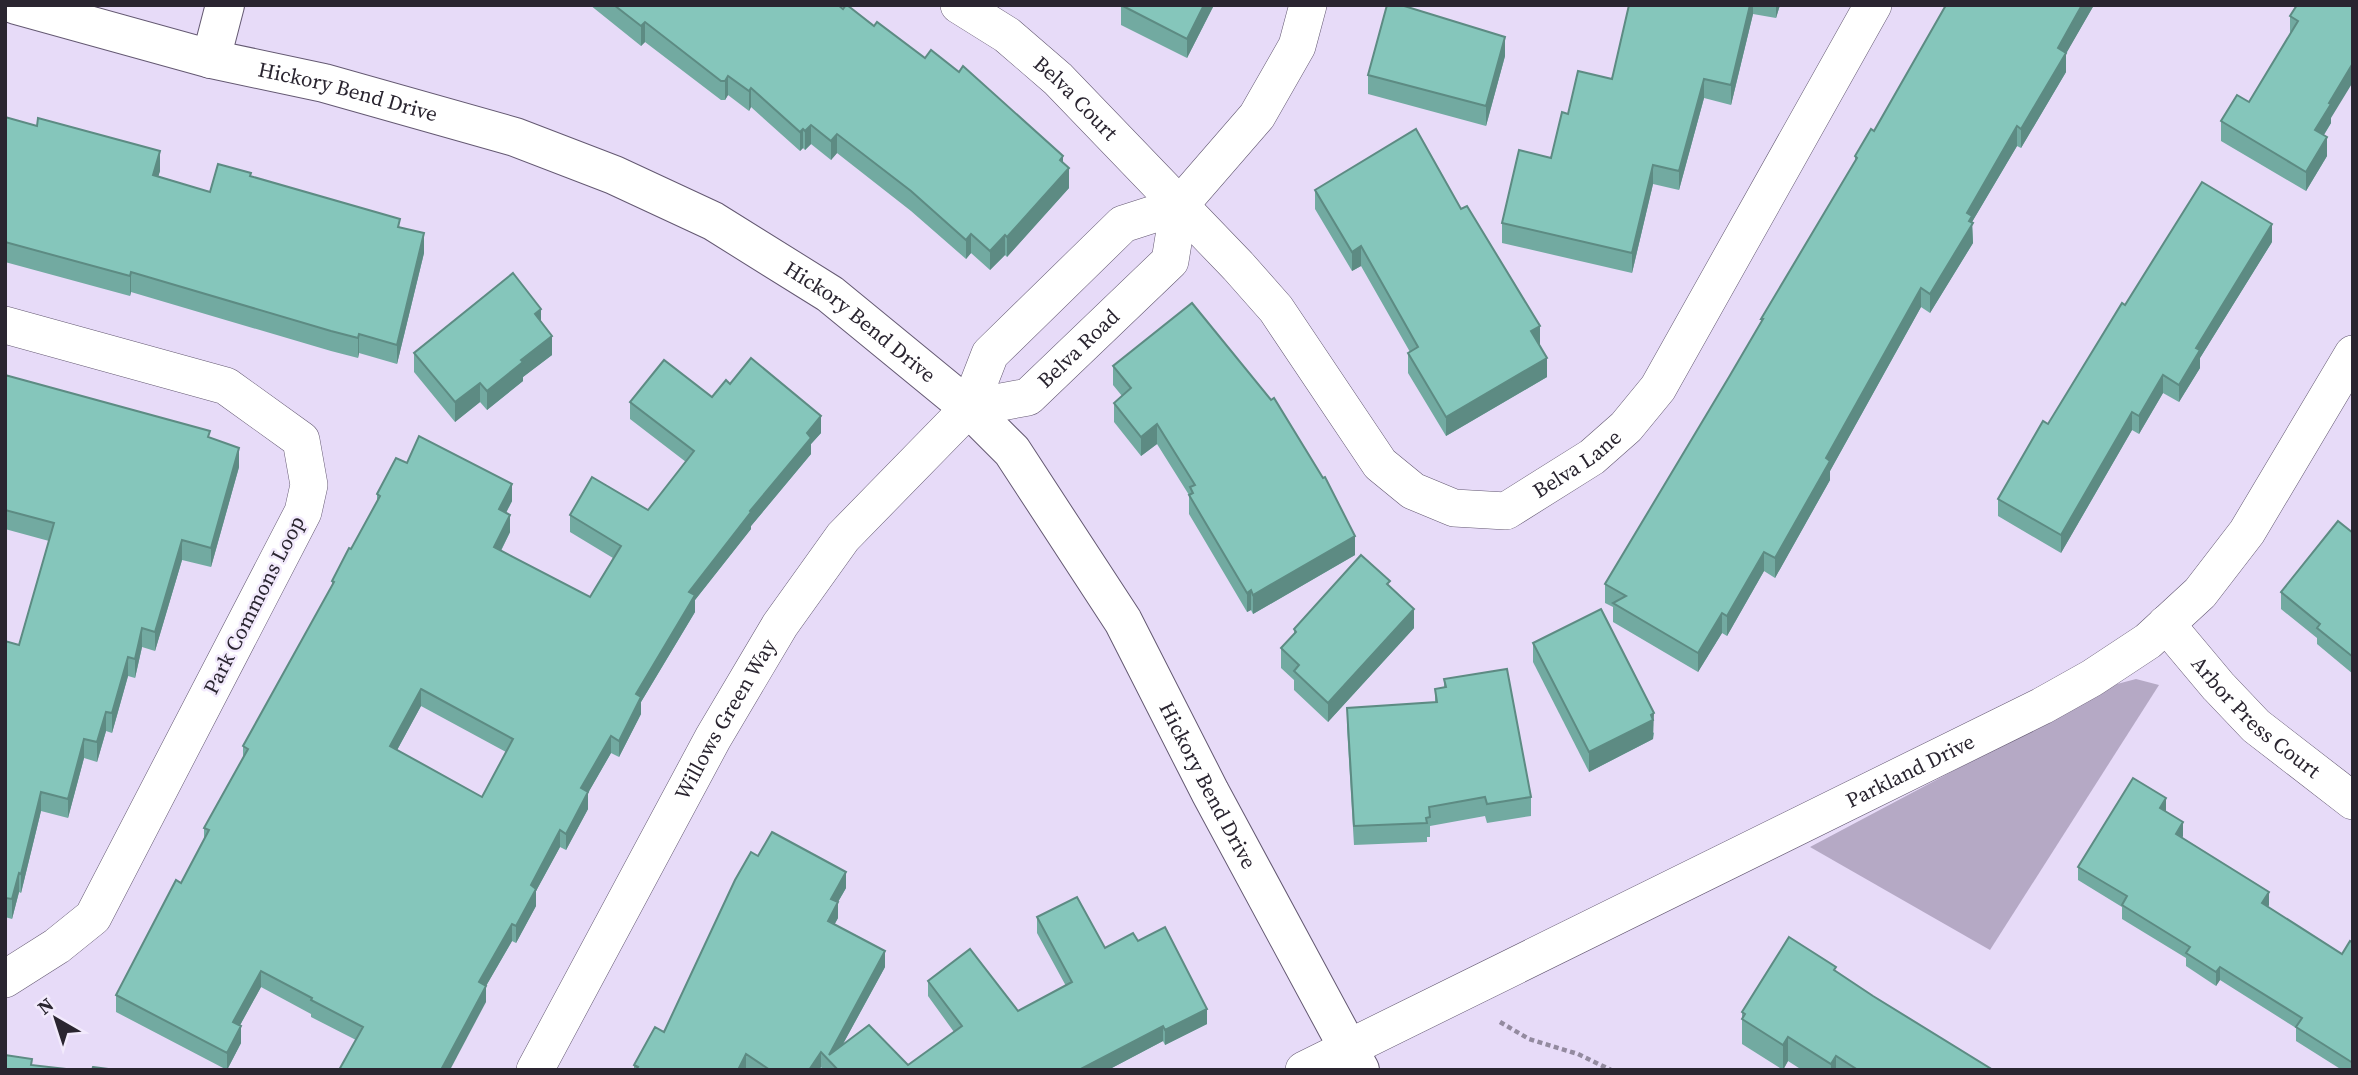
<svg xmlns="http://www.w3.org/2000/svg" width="2358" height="1075" font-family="'Source Serif 4',serif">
<rect width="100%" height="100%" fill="#e7dbf8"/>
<polygon fill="#b5a9c5" points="2136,679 2159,685 1990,950 1810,847 2117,684"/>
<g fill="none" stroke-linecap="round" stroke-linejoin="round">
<defs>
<g id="minor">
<path id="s1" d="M959,5L1007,35L1058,79L1238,266L1276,309L1380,464L1413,491L1454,508L1506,511L1592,457L1626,427L1658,388L1873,5"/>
<polyline points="5,325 226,386 301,440 309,485 303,512 93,917 57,946 5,979"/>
<path id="s2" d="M969,408L1028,397L1170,261L1179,206L1257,116L1297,46L1308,5"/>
<path id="s3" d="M2166,624L2218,686L2256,726L2353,801"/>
<path id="s4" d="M535,1070L713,738L780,625L843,537L969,408L990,354L1123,224L1179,206"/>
<path id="s5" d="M1304,1070L2042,706L2092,678L2148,641L2200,593L2247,532L2353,354"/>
</g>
<g id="tertiary">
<path id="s6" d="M16,5L211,59L324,83L515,137L614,175L713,221L830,294L969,408L1012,451L1123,621L1210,792L1360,1070"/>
<polyline points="211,59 225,5"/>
</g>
</defs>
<use href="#minor" stroke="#645972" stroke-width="38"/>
<use href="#tertiary" stroke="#645972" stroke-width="40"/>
<polyline stroke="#938a9f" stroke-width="4.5" stroke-dasharray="5 3.5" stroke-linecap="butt" points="1500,1022 1529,1039 1578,1054 1611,1070"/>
<use href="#minor" stroke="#fff" stroke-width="37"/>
<use href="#tertiary" stroke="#fff" stroke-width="38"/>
</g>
<g fill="#72aaa1" fill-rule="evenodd">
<polygon points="590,5 838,5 874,26 1063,163 1069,188 1007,257 1005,255 990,270 971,253 966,259 911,211 837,153 831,160 811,144 805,150 803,148 800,151 751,107 749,111 728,95 725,100 721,100 645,42 641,46"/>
<polygon points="1116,5 1214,5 1187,58 1121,25 1121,7"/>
<polygon points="1629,5 1780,5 1776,18 1753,14 1731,105 1704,98 1679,190 1653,184 1632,273 1502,243 1502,223 1551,158 1568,114 1612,79"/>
<polygon points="2094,5 2066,53 2066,72 2021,148 2017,146 1972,222 1973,243 1930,313 1921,307 1830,471 1830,480 1775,578 1764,571 1727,636 1722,633 1698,672 1613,622 1613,607 1605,603 1605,584 1729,377 1761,322 1761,319 1855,161 1855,156 1874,131"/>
<polygon points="2297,5 2331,118 2331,123 2324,135 2327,156 2306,191 2221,141 2221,121 2249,102 2290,34 2290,16"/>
<polygon points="1505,56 1486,126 1368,94 1368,75"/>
<polygon points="5,117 160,171 158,176 210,192 251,177 400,227 424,253 397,364 359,353 358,358 331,351 131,292 130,296 5,262"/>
<polygon points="1315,190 1540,346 1547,377 1446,436 1408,373 1408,353 1410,352 1361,266 1352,271 1315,209"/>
<polygon points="2272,242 2200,358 2200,368 2179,402 2163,393 2139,434 2132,430 2061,553 1998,516 1998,499 2048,424 2125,305"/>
<polygon points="541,321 552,355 523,377 523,381 487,410 480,402 455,422 414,372 414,353"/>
<polygon points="1113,366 1355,555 1253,614 1251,610 1247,612 1189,514 1189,495 1157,444 1141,456 1114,422 1114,403 1122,396 1113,385"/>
<polygon points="5,375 210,438 239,467 211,567 182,560 155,651 142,647 135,678 128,676 112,733 106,731 97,762 84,758 68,818 41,811 21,893 19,892 12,919 5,917 5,641 19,645 49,541 5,529"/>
<path d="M730,384L821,433L811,444V454L751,526V529L695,600V612L641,702V714L619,757L611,753L588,793V809L566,850L560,847L536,891V906L516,943L512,941L486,986V1002L356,1040L311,1017V1014L261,987L240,1025L241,1043L227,1070L116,1012V995L181,883L204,840V828L243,759V746L332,586V581L351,549L377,501V494L407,463L512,501L506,513L510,532L501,551L590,597L613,558L570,532V515L648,510L686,462L630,419V402L712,397ZM421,706L506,752L482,797L397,750Z"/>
<polygon points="2353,533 2353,674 2317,644 2317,638 2281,609 2281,592"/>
<polygon points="1390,586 1414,628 1328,722 1294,690 1294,680 1281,668 1281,648 1294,635 1294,629"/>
<polygon points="1533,643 1654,733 1653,739 1589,772 1533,662"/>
<polygon points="1444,679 1531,797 1531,816 1487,823 1485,816 1430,826 1430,837 1427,837 1427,842 1354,845 1347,727 1347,708 1435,702 1435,689 1444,687"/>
<polygon points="2166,812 2183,836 2182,838 2269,905 2268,907 2342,954 2353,943 2353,1070 2342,1070 2296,1041 2296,1028 2220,980 2216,986 2186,966 2186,958 2122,919 2122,907 2078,880 2078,867"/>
<polygon points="758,856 846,888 838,902 838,918 834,925 885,967 843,1044 908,1065 954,1032 928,996 928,981 1018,1011 1066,986 1037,933 1037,917 1105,948 1138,941 1207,1024 1165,1045 1163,1041 1108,1070 823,1070 821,1067 819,1070 634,1070 634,1065 664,1032"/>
<polygon points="1836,971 1873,996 1993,1070 1802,1070 1788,1061 1783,1070 1742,1044 1742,1012"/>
</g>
<g fill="#5d8b83">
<polygon points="1204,5 1214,5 1187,58 1187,39"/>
<polygon points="1750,5 1753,5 1753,14 1731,105 1731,85"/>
<polygon points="1776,5 1780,5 1776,18"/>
<polygon points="2082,5 2094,5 2063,59 2066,53 2066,72 2021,148 2021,129 2058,48"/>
<polygon points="645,22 645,42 641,46 641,26"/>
<polygon points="1505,37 1505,56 1486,126 1486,106"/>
<polygon points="2353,63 2353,82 2331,118 2331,123 2315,149 2315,130 2329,103"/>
<polygon points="728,76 728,95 725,100 725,81"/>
<polygon points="1704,79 1704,98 1679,190 1679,171"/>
<polygon points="751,88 751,107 749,111 749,91"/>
<polygon points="811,125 811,144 805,150 805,131"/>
<polygon points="2017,126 2017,146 1972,222 1973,243 1930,313 1930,294 1967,213"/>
<polygon points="803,129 803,148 800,151 800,132"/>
<polygon points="837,134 837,153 831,160 831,141"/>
<polygon points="2327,137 2327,156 2306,191 2306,172"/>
<polygon points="160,151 160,171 153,194 153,175"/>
<polygon points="1063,156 1063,175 1069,168 1069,188 1007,257 1007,237"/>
<polygon points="1653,165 1653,184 1632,273 1632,253"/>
<polygon points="2272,224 2272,242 2200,358 2200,368 2179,402 2179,385 2196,348"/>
<polygon points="424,233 424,253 397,364 397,345"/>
<polygon points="971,234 971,253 966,259 966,240"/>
<polygon points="1005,235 1005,255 990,270 990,251"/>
<polygon points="1361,246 1361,266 1352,271 1352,252"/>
<polygon points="131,272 131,292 130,296 130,276"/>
<polygon points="1921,288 1921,307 1830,471 1830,480 1775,578 1775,558 1826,458"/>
<polygon points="541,309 541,328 535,314"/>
<polygon points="1540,326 1540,346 1531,331"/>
<polygon points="359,334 359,353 358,358 358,338"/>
<polygon points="552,336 552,355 523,377 523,381 487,410 487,391 521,360"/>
<polygon points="1547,358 1547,377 1446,436 1446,417"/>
<polygon points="2163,375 2163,393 2139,434 2139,416"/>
<polygon points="480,383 480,402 455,422 455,402"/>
<polygon points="2132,412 2132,430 2061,553 2061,535"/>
<polygon points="821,416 821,433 811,444 811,454 751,526 751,529 695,600 695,612 641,702 641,714 619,757 619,741 636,694 689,592 807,433"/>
<polygon points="1157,424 1157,444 1141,456 1141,437"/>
<polygon points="239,448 239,467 211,567 211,548"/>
<polygon points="512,484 512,501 499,526 499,509"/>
<polygon points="510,515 510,532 494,564 494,547"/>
<polygon points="1355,536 1355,555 1253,614 1253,595"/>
<polygon points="182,540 182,560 155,651 155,632"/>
<polygon points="1764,552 1764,571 1727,636 1727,616"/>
<polygon points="1251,590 1251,610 1247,612 1247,593"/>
<polygon points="1414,609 1414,628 1328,722 1328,703"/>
<polygon points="1722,613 1722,633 1698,672 1698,653"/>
<polygon points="142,628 142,647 135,678 135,659"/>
<polygon points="128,657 128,676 112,733 112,713"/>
<polygon points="421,689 421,706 390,763 390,746"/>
<polygon points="106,712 106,731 97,762 97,742"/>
<polygon points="1654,713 1653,739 1589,772 1589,752"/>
<polygon points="611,736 611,753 588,793 588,809 566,850 566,834 581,788"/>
<polygon points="84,739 84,758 68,818 68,799"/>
<polygon points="41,792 41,811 21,893 21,874"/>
<polygon points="2166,798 2166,812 2160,822 2160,808"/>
<polygon points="2183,822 2183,836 2176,847 2176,834"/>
<polygon points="560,830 560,847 536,891 536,906 516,943 516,926 531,885"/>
<polygon points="846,872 846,888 831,914 831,899"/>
<polygon points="19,873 19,892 12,919 12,899"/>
<polygon points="2269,892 2269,905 2262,917 2262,903"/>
<polygon points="838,902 838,918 828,936 828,921"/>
<polygon points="512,924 512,941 479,998 479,982"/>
<polygon points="885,951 885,967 832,1064 829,1055"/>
<polygon points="2220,967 2220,980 2216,986 2216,972"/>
<polygon points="261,971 261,987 233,1038 233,1022"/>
<polygon points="486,986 486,1002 450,1070 441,1070"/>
<polygon points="1207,1009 1207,1024 1165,1045 1165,1030"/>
<polygon points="241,1026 241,1043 227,1070 227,1053"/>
<polygon points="1163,1026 1163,1041 1108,1070 1079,1070"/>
<polygon points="1788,1037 1788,1061 1783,1070 1783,1045"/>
<polygon points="821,1052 821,1067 819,1070 809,1070"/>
<polygon points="746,1054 746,1070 738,1070"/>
<polygon points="1836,1056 1836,1070 1831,1070 1831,1064"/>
</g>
<g fill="#85c6bb" stroke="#5d8b83" stroke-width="2" fill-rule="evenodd">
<polygon points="614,5 838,5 843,9 846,5 847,5 874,26 877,22 925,58 931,50 959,72 963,66 1063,156 1060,160 1069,168 1007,237 1005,235 990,251 971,234 966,240 911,191 837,134 831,141 811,125 805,131 803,129 800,132 751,88 749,91 728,76 725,81 721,81 645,22 641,26"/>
<polygon points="1121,5 1204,5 1187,39"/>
<polygon points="1387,5 1401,5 1505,37 1486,106 1368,75"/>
<polygon points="1629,5 1750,5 1731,85 1704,79 1679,171 1653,165 1632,253 1502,223 1519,150 1551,158 1562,112 1568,114 1578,71 1612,79"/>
<polygon points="1946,5 2082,5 2058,48 2066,53 2021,129 2017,126 1967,213 1972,216 1969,221 1973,223 1930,294 1921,288 1826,458 1830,461 1775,558 1764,552 1727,616 1722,613 1698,653 1613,603 1626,596 1605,584 1729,377 1763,319 1761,319 1857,158 1855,156 1871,129 1874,131"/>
<polygon points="2297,5 2353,5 2353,63 2329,103 2331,104 2315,130 2327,137 2306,172 2221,121 2237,95 2249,102 2298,21 2290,16"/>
<polygon points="5,117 37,126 38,118 160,151 153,175 210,192 218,164 251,173 250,176 400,219 398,227 424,233 397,345 359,334 358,338 331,331 131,272 130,276 5,242"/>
<polygon points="1416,129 1461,209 1467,206 1540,326 1531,331 1547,358 1446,417 1408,353 1418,347 1361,246 1352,252 1315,190"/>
<polygon points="2202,182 2272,224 2196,348 2200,350 2179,385 2163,375 2139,416 2132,412 2061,535 1998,499 2043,421 2048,424 2122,303 2125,305"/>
<polygon points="513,273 541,309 535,314 552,336 521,360 523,362 487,391 480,383 455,402 414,353"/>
<polygon points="1192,303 1271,400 1274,398 1323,478 1325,477 1355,536 1253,595 1251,590 1247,593 1189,495 1193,493 1190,487 1195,485 1157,424 1141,437 1114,403 1131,388 1113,366"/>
<path d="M751,358L821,416L807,433L811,438L750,511L751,512L689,592L695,595L636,694L641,697L619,741L611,736L581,788L588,792L566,834L560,830L531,885L536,889L516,926L512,924L479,982L486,986L441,1070H339L363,1027L311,1000L312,998L261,971L233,1022L241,1026L227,1053L116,995L176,880L181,883L209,830L204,828L248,749L243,746L334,582L332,581L349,548L351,549L380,496L377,494L396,458L407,463L419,436L512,484L499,509L510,515L494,547L590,597L621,546L570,515L592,477L648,510L694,451L630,402L664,360L712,397L726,380L730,384ZM421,689L513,739L482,797L390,746Z"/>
<polygon points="5,375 210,431 208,437 239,448 211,548 182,540 155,632 142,628 135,659 128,657 112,713 106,712 97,742 84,739 68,799 41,792 21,874 19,873 12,899 5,898 5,641 19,645 54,523 5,510"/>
<polygon points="2338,521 2353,533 2353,657 2317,628 2320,624 2281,592"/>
<polygon points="1361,555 1390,581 1387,584 1414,609 1328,703 1294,671 1299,665 1281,648 1296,632 1294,629"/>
<polygon points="1601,609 1654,713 1651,715 1653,720 1589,752 1533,643"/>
<polygon points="1507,669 1531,797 1487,804 1485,797 1429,807 1430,817 1426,818 1427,823 1354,826 1347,708 1437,702 1435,689 1446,687 1444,679"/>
<polygon points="2133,778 2166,798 2160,808 2183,822 2176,834 2269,892 2262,903 2342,954 2350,941 2353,943 2353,1063 2296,1027 2302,1018 2220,967 2216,972 2186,953 2190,947 2122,905 2127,896 2078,867"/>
<polygon points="772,832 846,872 831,899 838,902 828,921 885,951 829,1055 869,1025 908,1065 962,1026 928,981 970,949 1018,1011 1072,982 1037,917 1077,897 1105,948 1133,933 1138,941 1165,927 1207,1009 1165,1030 1163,1026 1079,1070 838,1070 821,1052 809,1070 770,1070 746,1054 738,1070 636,1070 638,1067 634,1065 655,1027 664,1032 735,880 751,852 758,856"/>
<polygon points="1789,937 1836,967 1834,970 1873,996 1993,1070 1858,1070 1836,1056 1831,1064 1788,1037 1783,1045 1742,1019 1745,1014 1742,1012"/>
<polygon points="5,1055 32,1059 31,1065 75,1070 5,1070"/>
<polygon points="93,1067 116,1070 92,1070"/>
</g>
<g text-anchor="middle" stroke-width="5" stroke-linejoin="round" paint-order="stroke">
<g font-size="21" fill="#2a2530" stroke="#f2eafc">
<text dy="7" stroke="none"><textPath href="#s6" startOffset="343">Hickory Bend Drive</textPath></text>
<text dy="7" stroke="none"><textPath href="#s1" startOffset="150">Belva Court</textPath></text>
<text dy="7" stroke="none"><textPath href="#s6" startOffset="910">Hickory Bend Drive</textPath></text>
<text dy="7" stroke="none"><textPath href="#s2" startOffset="130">Belva Road</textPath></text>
<text dy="7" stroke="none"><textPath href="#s1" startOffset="852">Belva Lane</textPath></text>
<text transform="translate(254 605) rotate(-63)" y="7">Park Commons Loop</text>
<text dy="7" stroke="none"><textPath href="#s3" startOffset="130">Arbor Press Court</textPath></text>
<text dy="7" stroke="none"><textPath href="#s4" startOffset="399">Willows Green Way</textPath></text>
<text dy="7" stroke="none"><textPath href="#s5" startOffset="676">Parkland Drive</textPath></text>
<text dy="7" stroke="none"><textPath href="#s6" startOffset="1498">Hickory Bend Drive</textPath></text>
</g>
</g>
<rect width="2358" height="1075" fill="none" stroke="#2a2530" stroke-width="14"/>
<g transform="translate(56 1019) rotate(321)" stroke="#f2eafc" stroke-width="5" paint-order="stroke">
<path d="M0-5L12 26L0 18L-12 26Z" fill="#2a2530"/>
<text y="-10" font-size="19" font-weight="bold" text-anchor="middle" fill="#2a2530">N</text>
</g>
</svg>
